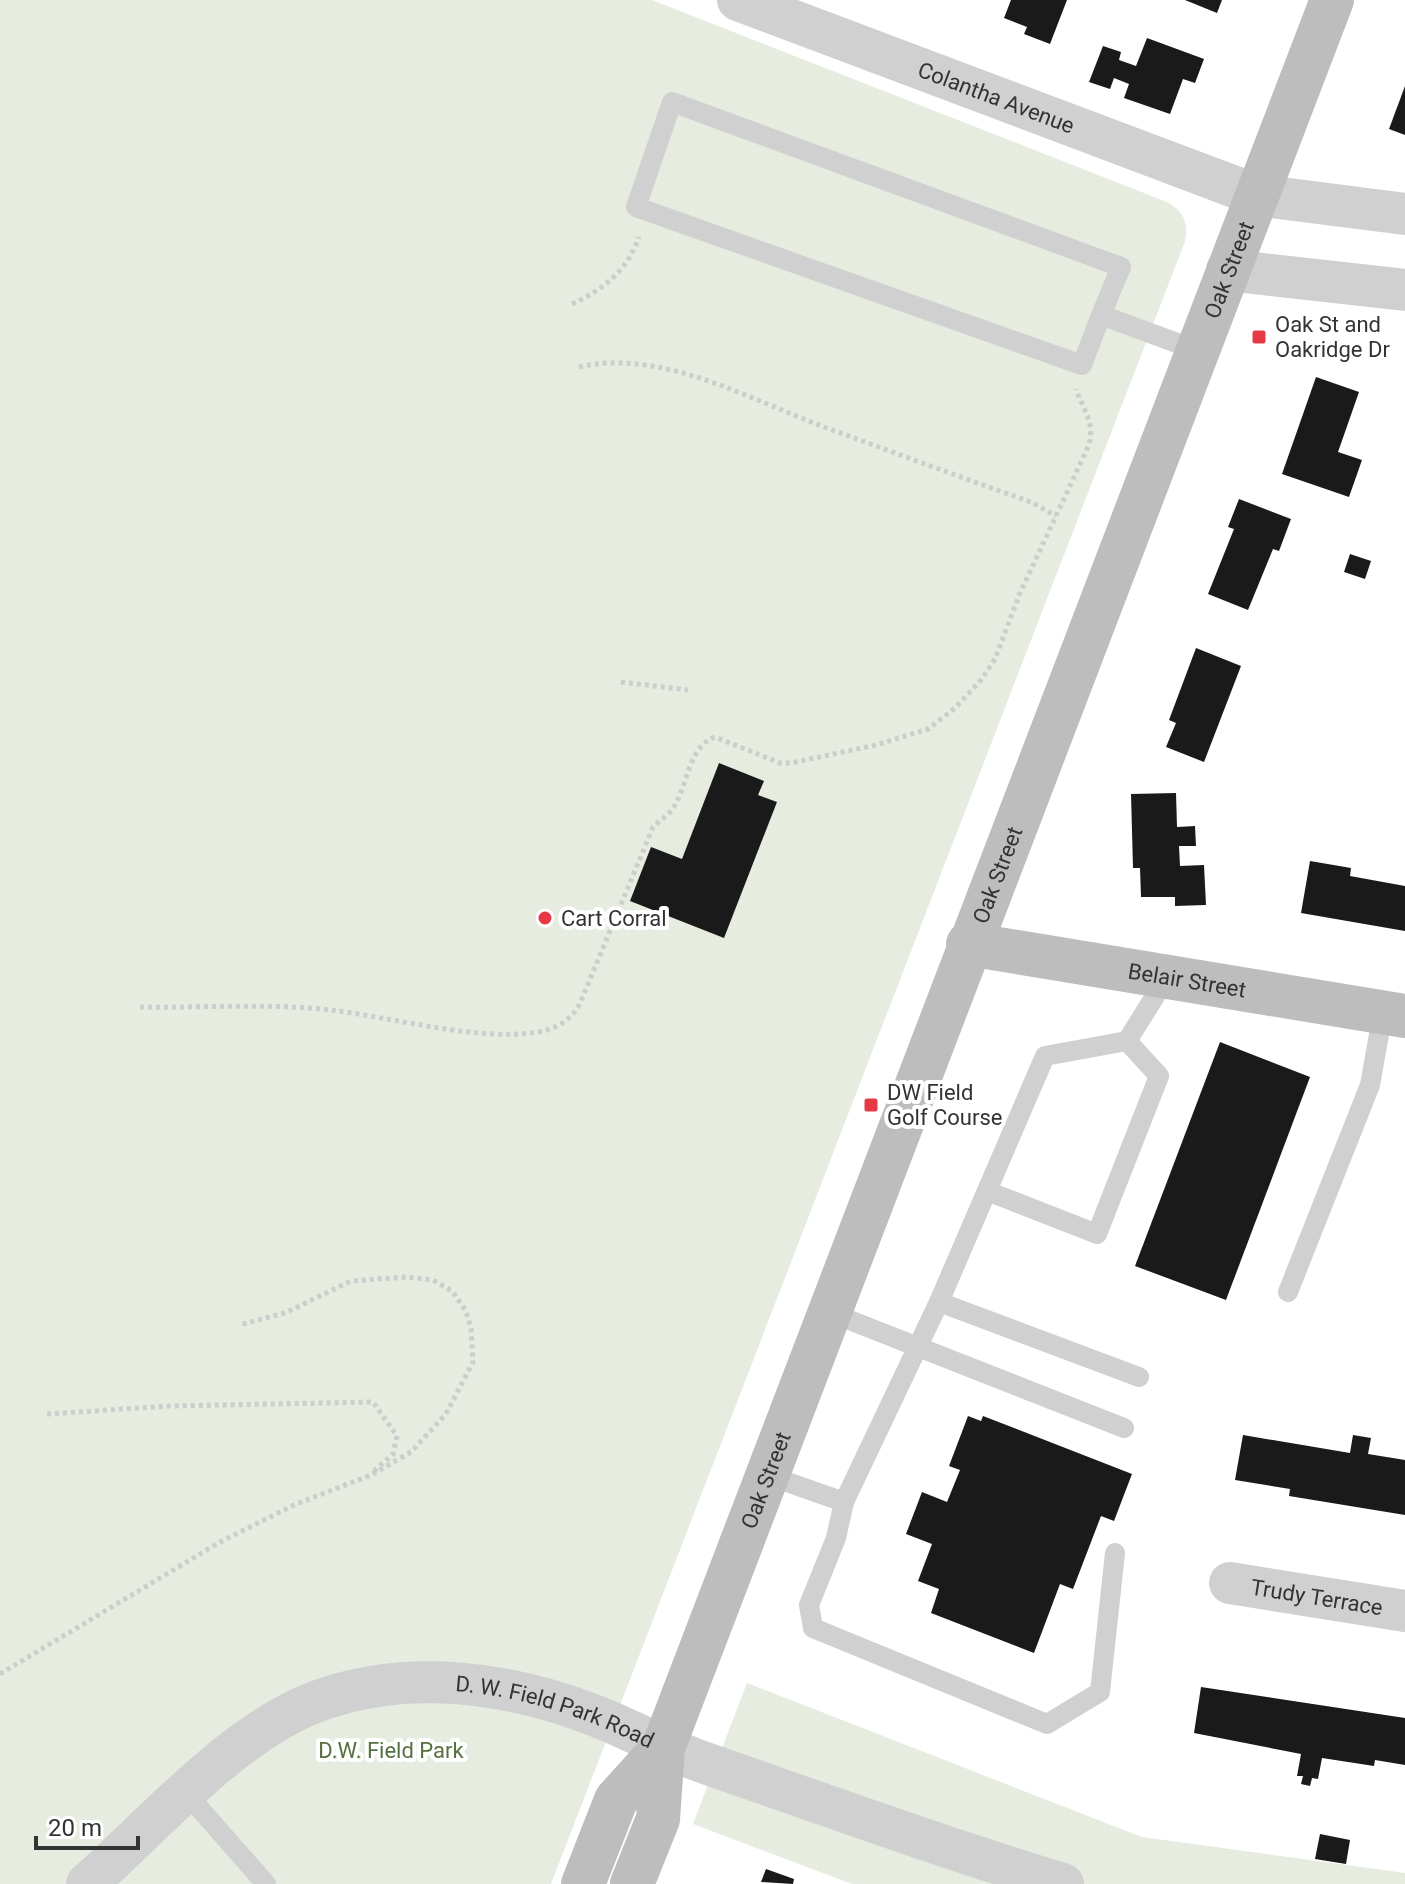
<svg xmlns="http://www.w3.org/2000/svg" width="1405" height="1884" font-family="Roboto,sans-serif">
<rect width="100%" height="100%" fill="#fff"/>
<g fill="#e6ecdf">
<path d="M0,0H652L1167,202C1184,211 1190,226 1184,244L551,1884H0Z"/>
<polygon points="747,1683 1142,1837 1405,1873 1405,1884 852,1884 693,1824"/>
</g>
<g fill="#1a1a1a">
<polygon points="1011,0 1067,0 1050,44 1024,34 1027,27 1004,18"/>
<polygon points="1185,0 1222,0 1217,13"/>
<polygon points="1147,38 1204,59 1195,83 1183,79 1170,114 1124,98 1129,84 1114,78 1110,89 1089,82 1103,46 1121,52 1119,60 1136,66"/>
<polygon points="1405,86 1405,135 1389,129"/>
<polygon points="1316,377 1359,392 1338,452 1362,460 1349,497 1282,474"/>
<polygon points="1239,499 1291,519 1279,551 1273,549 1248,610 1208,594 1234,529 1228,527"/>
<polygon points="1350,554 1371,561 1365,579 1344,572"/>
<polygon points="1196,648 1241,666 1204,762 1166,747 1176,723 1169,720"/>
<polygon points="719,763 764,781 758,795 777,802 724,938 630,901 651,847 682,859"/>
<polygon points="1176,793 1177,827 1195,826 1196,846 1179,846 1180,866 1204,865 1206,905 1175,906 1175,897 1141,897 1140,868 1133,868 1131,794"/>
<polygon points="1310,861 1351,868 1350,876 1405,886 1405,931 1301,913"/>
<polygon points="1220,1042 1310,1077 1226,1300 1135,1266"/>
<polygon points="968,1416 981,1421 983,1416 1132,1474 1114,1521 1101,1516 1073,1589 1060,1584 1034,1653 931,1613 939,1589 918,1581 932,1544 906,1534 922,1492 947,1502 960,1470 949,1466"/>
<polygon points="1243,1435 1350,1453 1353,1435 1371,1438 1368,1454 1405,1460 1405,1515 1289,1496 1290,1489 1235,1480"/>
<polygon points="1201,1687 1405,1718 1405,1765 1375,1760 1374,1766 1322,1758 1318,1779 1312,1778 1310,1786 1301,1784 1303,1776 1297,1776 1301,1754 1194,1733"/>
<polygon points="1320,1834 1350,1840 1346,1864 1315,1859"/>
<polygon points="766,1869 794,1879 793,1884 761,1882"/>
</g>
<g fill="none" stroke-linecap="round" stroke-linejoin="round">
<g stroke="#cdcdcd" stroke-width="5" stroke-dasharray="4 4" stroke-linecap="butt">
<path d="M572,304C604,289 627,271 639,237"/>
<path d="M579,367C660,348 749,399 824,427C893,452 962,478 1031,502L1056,516"/>
<polyline points="621,682 688,690"/>
<path d="M140,1007C203,1008 269,1003 331,1010C390,1017 481,1042 538,1032C557,1029 573,1019 581,1001L653,827C660,820 671,814 675,805C688,783 689,746 715,737L780,763H791L876,745L928,729L955,708L982,679L995,659L1020,593L1089,445C1095,421 1083,410 1076,389"/>
<polyline points="47,1414 170,1406 373,1402 397,1436 393,1454 374,1471"/>
<polyline points="0,1674 220,1542 294,1505 371,1475 411,1452 446,1414 473,1362 471,1329 466,1311 452,1291 433,1280 407,1277 351,1281 285,1313 239,1325"/>
</g>
<g stroke="#d0d0d0" stroke-width="20">
<polyline points="1101,315 1082,365 636,207 672,102 1121,267 1101,315 1196,350"/>
<polyline points="987,1191 1097,1234 1159,1076 1127,1041"/>
<polyline points="1288,1292 1370,1085 1383,1012"/>
<polyline points="939,1302 1045,1056 1127,1041 1167,977"/>
<polyline points="829,1312 1124,1428"/>
<polyline points="767,1475 844,1502 836,1538 809,1605 813,1628 1047,1724 1100,1692 1115,1553"/>
<polyline points="844,1502 939,1302 1139,1377"/>
<polyline points="186,1793 266,1884"/>
</g>
<g stroke="#d0d0d0" stroke-width="42">
<path id="s1" d="M738,0L1256,195L1405,214"/>
<polyline points="1227,270 1405,290"/>
<path id="s2" d="M1230,1583L1405,1611"/>
<path id="s3" d="M87,1884C153,1825 235,1731 318,1701C408,1668 509,1682 596,1716C634,1731 669,1751 708,1764C826,1805 944,1848 1063,1884"/>
</g>
<g stroke="#bdbdbd" stroke-width="44">
<path id="s4" d="M968,944L1405,1016"/>
<polyline points="583,1884 616,1800 663,1748"/>
<path id="s5" d="M632,1884L658,1819L663,1748L1332,0"/>
</g>
</g>
<g fill="#e63946" stroke="#fff" stroke-width="3">
<rect x="1251" y="329" width="16" height="16" rx="4"/>
<circle cx="545" cy="918" r="8"/>
<rect x="863" y="1097" width="16" height="16" rx="4"/>
</g>
<g text-anchor="middle" stroke-width="8" stroke-linejoin="round" paint-order="stroke">
<g font-size="22" fill="#333" stroke="#fff">
<text dy="8" stroke="none"><textPath href="#s1" startOffset="276">Colantha Avenue</textPath></text>
<text dy="8" stroke="none"><textPath href="#s5" startOffset="1724">Oak Street</textPath></text>
<text dy="8" stroke="none"><textPath href="#s5" startOffset="1076">Oak Street</textPath></text>
<text dy="8" stroke="none"><textPath href="#s4" startOffset="222">Belair Street</textPath></text>
<text dy="8" stroke="none"><textPath href="#s5" startOffset="428">Oak Street</textPath></text>
<text dy="8" stroke="none"><textPath href="#s2" startOffset="88">Trudy Terrace</textPath></text>
<text dy="8" stroke="none"><textPath href="#s3" startOffset="540">D. W. Field Park Road</textPath></text>
</g>
<g font-size="22" fill="#333" stroke="#fff" text-anchor="start">
<text x="1275" y="332">Oak St and<tspan x="1275" dy="25">Oakridge Dr</tspan></text>
<text x="561" y="926">Cart Corral</text>
<text x="887" y="1100">DW Field<tspan x="887" dy="25">Golf Course</tspan></text>
</g>
<g font-size="22" fill="#56703f" stroke="#fff">
<text x="391" y="1758">D.W. Field Park</text>
</g>
</g>
<path d="M36 1836v12h102v-12" fill="none" stroke="#333333" stroke-width="4"/>
<text x="48" y="1836" font-size="24" fill="#333333" stroke="#ffffff" stroke-width="6" paint-order="stroke">20 m</text>
</svg>
